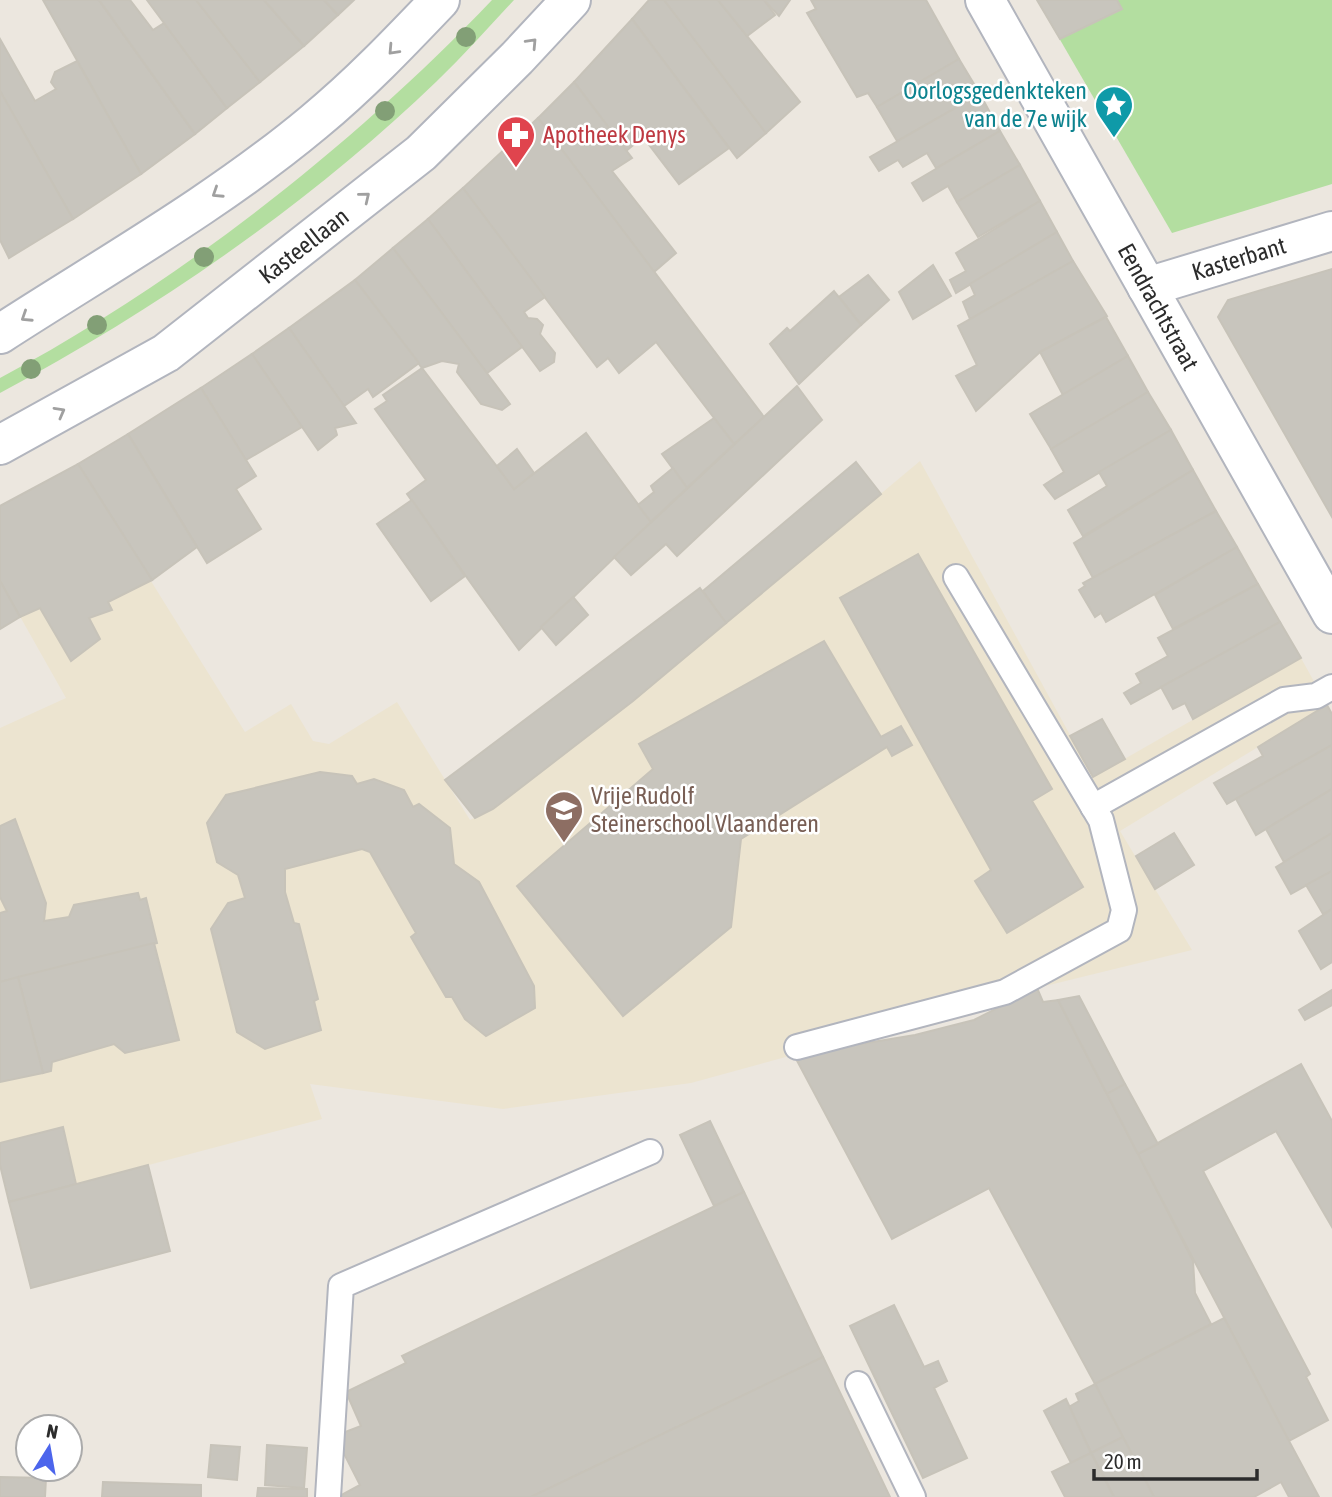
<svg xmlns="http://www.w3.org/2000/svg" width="1332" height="1497" font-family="'Asap Condensed',sans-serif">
<rect width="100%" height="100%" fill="#ece7df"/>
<polygon fill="#ece4d0" points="920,461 1093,777 1301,658 1327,705 1120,831 1192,950 1037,988 691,1083 503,1109 310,1084 322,1119 9,1202 0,1165 0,728 66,698 0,581 0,506 78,464 245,732 291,704 313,741 329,744 397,702 470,820 493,809 633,701"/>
<g fill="#b3dea0">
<path d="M492,0H514C489,27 464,55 437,81C308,205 157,309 0,393V378C177,284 354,145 492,0Z"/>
<polygon points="1037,0 1332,0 1332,184 1172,233"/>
</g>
<g fill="#c8c5bd" stroke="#c7c3b9" stroke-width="2">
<polygon points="43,0 99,0 195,134 141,174"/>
<polygon points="99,0 130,0 153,30 164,23 227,108 195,134"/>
<polygon points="147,0 196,0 260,82 227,108"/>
<polygon points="196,0 264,0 304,46 260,82"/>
<polygon points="264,0 324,0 338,15 304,46"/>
<polygon points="324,0 354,0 338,15"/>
<polygon points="649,0 664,0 766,133 737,158 632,19"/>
<polygon points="664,0 718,0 800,102 766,133"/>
<polygon points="718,0 764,0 775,15 747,36"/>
<polygon points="764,0 790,0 779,16"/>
<polygon points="811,0 926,0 959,59 877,107 868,93 857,97 807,13 816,9"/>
<polygon points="1037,0 1117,0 1122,9 1060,39"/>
<polygon points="632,19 729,148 679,184 643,137 626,151 574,82"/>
<polygon points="0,39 35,101 56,89 51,82 55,72 77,61 141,174 73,219 0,91"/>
<polygon points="959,59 980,94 897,141 877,107"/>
<polygon points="574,82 632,158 612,171 676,253 654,272 538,118"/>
<polygon points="0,91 73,219 9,258 0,240"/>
<polygon points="980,94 1000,131 936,168 927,153 903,167 898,160 879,171 870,157"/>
<polygon points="538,118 764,417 734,444 656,342 619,373 608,358 597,367 463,188"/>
<polygon points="1000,131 1020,165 957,202 948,186 923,201 912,183"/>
<polygon points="1020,165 1040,201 978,237 957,202"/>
<polygon points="463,188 545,297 524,312 528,318 537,319 543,325 540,334 555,353 554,362 540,371 428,219"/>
<polygon points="1040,201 1057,232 956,293 950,280 966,271 956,253"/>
<polygon points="428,219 522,347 487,373 393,248"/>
<polygon points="1057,232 1073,261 970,319 963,302 975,295 970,284"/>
<polygon points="393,248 510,404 502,410 481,404 457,372 459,364 442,361 422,368 355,280"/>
<polygon points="1073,261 1107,316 1040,352 976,411 956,376 977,365 958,326"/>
<polygon points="933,265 951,296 913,319 899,292"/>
<polygon points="1332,269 1332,517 1218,317 1228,300"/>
<polygon points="868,275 889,300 861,325 839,297"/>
<polygon points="355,280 419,363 373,397 368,389 344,406 289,328"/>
<polygon points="834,291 861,325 799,384 770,344 787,328 790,331"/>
<polygon points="1106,317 1128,356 1063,395 1040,352"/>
<polygon points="289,328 356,423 335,428 337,435 318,450 252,354"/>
<polygon points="252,354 302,427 246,460 201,388"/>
<polygon points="1128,356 1148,392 1051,449 1030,414"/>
<polygon points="422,368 514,489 586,433 651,522 519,650 407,494 426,480 375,409 387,401 383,395"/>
<polygon points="797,386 822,420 677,556 666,544 631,575 614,557"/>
<polygon points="201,388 256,476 236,489 261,529 207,563 128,434"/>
<polygon points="1148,392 1171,430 1055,499 1044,485 1064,472 1051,449"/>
<polygon points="714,418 734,444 687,488 662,454"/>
<polygon points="1171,430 1193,470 1083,536 1068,510 1107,486 1099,472"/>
<polygon points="128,434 197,547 152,580 78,464"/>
<polygon points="517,449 534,473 514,489 497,466"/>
<polygon points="856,462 881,494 726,623 703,591"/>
<polygon points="78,464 152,580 108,602 112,610 89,618 100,639 71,661 40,608 20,617 0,581 0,506"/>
<polygon points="673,468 687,488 651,522 638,505 654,492 651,486"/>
<polygon points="1193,470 1216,511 1093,578 1074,543"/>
<polygon points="412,500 465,576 431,601 377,524"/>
<polygon points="1216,511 1237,547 1106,622 1101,613 1095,617 1079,590 1085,586 1083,583"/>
<polygon points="1237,547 1258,584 1173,629 1155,595"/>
<polygon points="918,554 1052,789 1032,801 1083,887 1007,933 975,881 991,870 840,598"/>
<polygon points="0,581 20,617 0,629"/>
<polygon points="1258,584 1280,622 1131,704 1124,693 1141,683 1136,674 1168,656 1158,638"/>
<polygon points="700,588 726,623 633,701 493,809 475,818 445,780"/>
<polygon points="573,597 588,615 556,645 541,627"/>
<polygon points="1280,622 1301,658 1193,719 1185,703 1173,709 1161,687"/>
<polygon points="824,641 881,737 901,726 912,745 892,756 887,747 741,839 731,927 623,1016 517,886 653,769 639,744"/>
<polygon points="1327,705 1332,714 1332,745 1227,804 1214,783 1263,756 1258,747"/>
<polygon points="1102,719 1125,759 1093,777 1070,736"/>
<polygon points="1332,745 1332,789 1256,835 1236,799"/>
<polygon points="320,772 352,776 357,784 374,779 404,790 413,807 419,804 450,828 454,864 479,882 534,986 535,1008 486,1036 465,1019 452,997 446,997 411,937 416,933 370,852 362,849 285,869 285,892 294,923 299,924 318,999 314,1001 321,1030 265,1049 237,1032 211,929 228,903 245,898 238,875 217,862 207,823 226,795"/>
<polygon points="1332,789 1332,833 1284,862 1266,829"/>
<polygon points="15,819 46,903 44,921 69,917 74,905 138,893 140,900 146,898 157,943 0,982 0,913 7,911 0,897 0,826"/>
<polygon points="1174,833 1194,865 1155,889 1136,856"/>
<polygon points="1332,833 1332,871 1291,894 1276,867"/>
<polygon points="1332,871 1332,909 1323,914 1306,885"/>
<polygon points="1332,909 1332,962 1321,969 1299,931"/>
<polygon points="154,943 179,1040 125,1053 114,1044 52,1062 51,1071 43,1073 18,977"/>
<polygon points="18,977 43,1073 0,1082 0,982"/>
<polygon points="1037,988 1043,1002 1058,1000 1138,1154 1193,1261 1195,1293 1211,1324 1095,1384 989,1188 892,1239 794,1055 915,1035 974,1020"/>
<polygon points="1332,990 1332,1005 1305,1020 1299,1010"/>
<polygon points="1079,996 1125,1084 1107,1094 1058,1000"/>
<polygon points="1301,1064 1332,1121 1332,1227 1276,1131 1203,1171 1310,1374 1306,1377 1328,1420 1289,1441 1138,1154"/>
<polygon points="1125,1084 1158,1144 1138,1154 1107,1094"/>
<polygon points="710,1121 744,1192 714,1206 680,1135"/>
<polygon points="63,1127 76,1184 9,1202 0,1165 0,1143"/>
<polygon points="148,1165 170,1251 31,1288 9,1202"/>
<polygon points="744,1192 823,1357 531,1497 338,1497 360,1485 338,1442 340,1434 361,1426 346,1392 406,1363 402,1356"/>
<polygon points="894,1305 924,1367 938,1361 947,1381 934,1388 967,1458 923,1478 850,1326"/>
<polygon points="1224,1318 1289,1441 1319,1497 1289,1497 1281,1482 1254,1497 1154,1497 1095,1384"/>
<polygon points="823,1357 890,1497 531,1497"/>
<polygon points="1095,1384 1123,1437 1091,1453 1069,1407 1079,1401 1076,1394"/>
<polygon points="1066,1399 1091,1453 1071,1463 1044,1411"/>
<polygon points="1123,1437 1135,1460 1154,1497 1114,1497 1091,1453"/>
<polygon points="211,1445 240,1447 237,1480 208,1477"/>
<polygon points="267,1445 307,1448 304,1488 265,1485"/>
<polygon points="1091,1453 1114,1497 1065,1497 1052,1472"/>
<polygon points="0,1477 46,1478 45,1497 0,1497"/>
<polygon points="103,1482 201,1485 201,1497 102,1497"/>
<polygon points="258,1488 307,1489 307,1497 257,1497"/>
</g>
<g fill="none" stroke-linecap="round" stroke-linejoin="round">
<defs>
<g id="lane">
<polyline points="1093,807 1284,700 1316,696 1332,687"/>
<polyline points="797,1047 1005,992 1119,930 1124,910 1101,820 956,577"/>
<polyline points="858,1384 913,1497"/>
<polyline points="328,1497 341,1286 650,1152"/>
</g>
<g id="street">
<polyline points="985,0 1332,614"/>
<polyline points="1147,287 1332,231"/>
</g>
<g id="secondary">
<path d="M0,334C105,266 217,203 314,122C359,85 399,43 440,0"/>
<polyline points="0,445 166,353 421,153 517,58 571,0"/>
</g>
</defs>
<use href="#lane" stroke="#b2b5be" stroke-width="28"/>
<use href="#street" stroke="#b2b5be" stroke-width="42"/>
<use href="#secondary" stroke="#b2b5be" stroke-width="42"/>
<use href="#lane" stroke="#fff" stroke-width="24"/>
<use href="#street" stroke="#fff" stroke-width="38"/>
<use href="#secondary" stroke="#fff" stroke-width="38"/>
</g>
<g fill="#829f76">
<circle cx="466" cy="37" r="10"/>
<circle cx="385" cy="111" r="10"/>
<circle cx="204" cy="257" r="10"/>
<circle cx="97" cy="325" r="10"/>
<circle cx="31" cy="369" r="10"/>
</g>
<defs><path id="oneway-chevron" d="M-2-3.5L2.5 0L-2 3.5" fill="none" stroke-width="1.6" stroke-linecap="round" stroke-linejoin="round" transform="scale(1.75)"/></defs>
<g stroke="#a0a0a0">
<use href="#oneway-chevron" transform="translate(532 43) rotate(-47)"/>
<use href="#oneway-chevron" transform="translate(393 50) rotate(133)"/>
<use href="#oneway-chevron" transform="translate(217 193) rotate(147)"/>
<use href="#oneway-chevron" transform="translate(365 197) rotate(-39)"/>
<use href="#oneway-chevron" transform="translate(26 317) rotate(147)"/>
<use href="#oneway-chevron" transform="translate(60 412) rotate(-29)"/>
</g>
<defs>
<symbol id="sight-pin" viewBox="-11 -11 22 30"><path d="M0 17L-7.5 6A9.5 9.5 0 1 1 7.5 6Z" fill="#0f9aa8" stroke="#fff"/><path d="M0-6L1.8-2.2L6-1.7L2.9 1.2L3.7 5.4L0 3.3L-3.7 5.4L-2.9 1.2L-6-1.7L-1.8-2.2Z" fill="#fff"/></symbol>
<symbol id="pharmacy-pin" viewBox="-11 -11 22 30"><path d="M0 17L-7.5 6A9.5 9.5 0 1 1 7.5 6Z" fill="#e0444e" stroke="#fff"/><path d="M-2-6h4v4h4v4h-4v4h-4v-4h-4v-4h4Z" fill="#fff"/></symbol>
<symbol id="school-pin" viewBox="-11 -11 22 30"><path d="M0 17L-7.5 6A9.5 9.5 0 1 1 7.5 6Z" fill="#8d6e63" stroke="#fff"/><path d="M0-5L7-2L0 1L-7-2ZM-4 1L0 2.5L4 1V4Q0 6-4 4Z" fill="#fff"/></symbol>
</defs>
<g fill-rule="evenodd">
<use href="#sight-pin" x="1092" y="83" width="44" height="60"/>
<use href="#pharmacy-pin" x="494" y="113" width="44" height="60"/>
<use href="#school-pin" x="542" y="788" width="44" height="60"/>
</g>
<g text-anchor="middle" stroke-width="5" stroke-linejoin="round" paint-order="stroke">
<g font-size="24" fill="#0d838f" stroke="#fff" text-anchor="end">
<text x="1087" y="99">Oorlogsgedenkteken<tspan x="1087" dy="28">van de 7e wijk</tspan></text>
</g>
<g font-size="24" fill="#be3a42" stroke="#fff" text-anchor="start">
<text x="543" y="143">Apotheek Denys</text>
</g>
<g font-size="24" fill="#2c2c2c" stroke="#fff">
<text transform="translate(304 246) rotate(-38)" y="8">Kasteellaan</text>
<text transform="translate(1239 259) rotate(-17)" y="8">Kasterbant</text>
<text transform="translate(1158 307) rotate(61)" y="8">Eendrachtstraat</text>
</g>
<g font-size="24" fill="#785e54" stroke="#fff" text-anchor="start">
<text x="591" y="804">Vrije Rudolf<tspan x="591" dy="28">Steinerschool Vlaanderen</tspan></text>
</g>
</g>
<g transform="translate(49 1448) rotate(11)"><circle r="33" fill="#ffffff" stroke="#ababab" stroke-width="2"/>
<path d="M0-5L12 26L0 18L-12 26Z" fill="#4c65ec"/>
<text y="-10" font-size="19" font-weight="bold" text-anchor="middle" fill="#2c2c2c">N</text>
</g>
<path d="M1094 1469v10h163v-10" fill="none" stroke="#2c2c2c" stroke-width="3.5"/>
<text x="1104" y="1469" font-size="21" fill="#2c2c2c" stroke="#ffffff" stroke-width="5" paint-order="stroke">20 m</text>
</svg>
